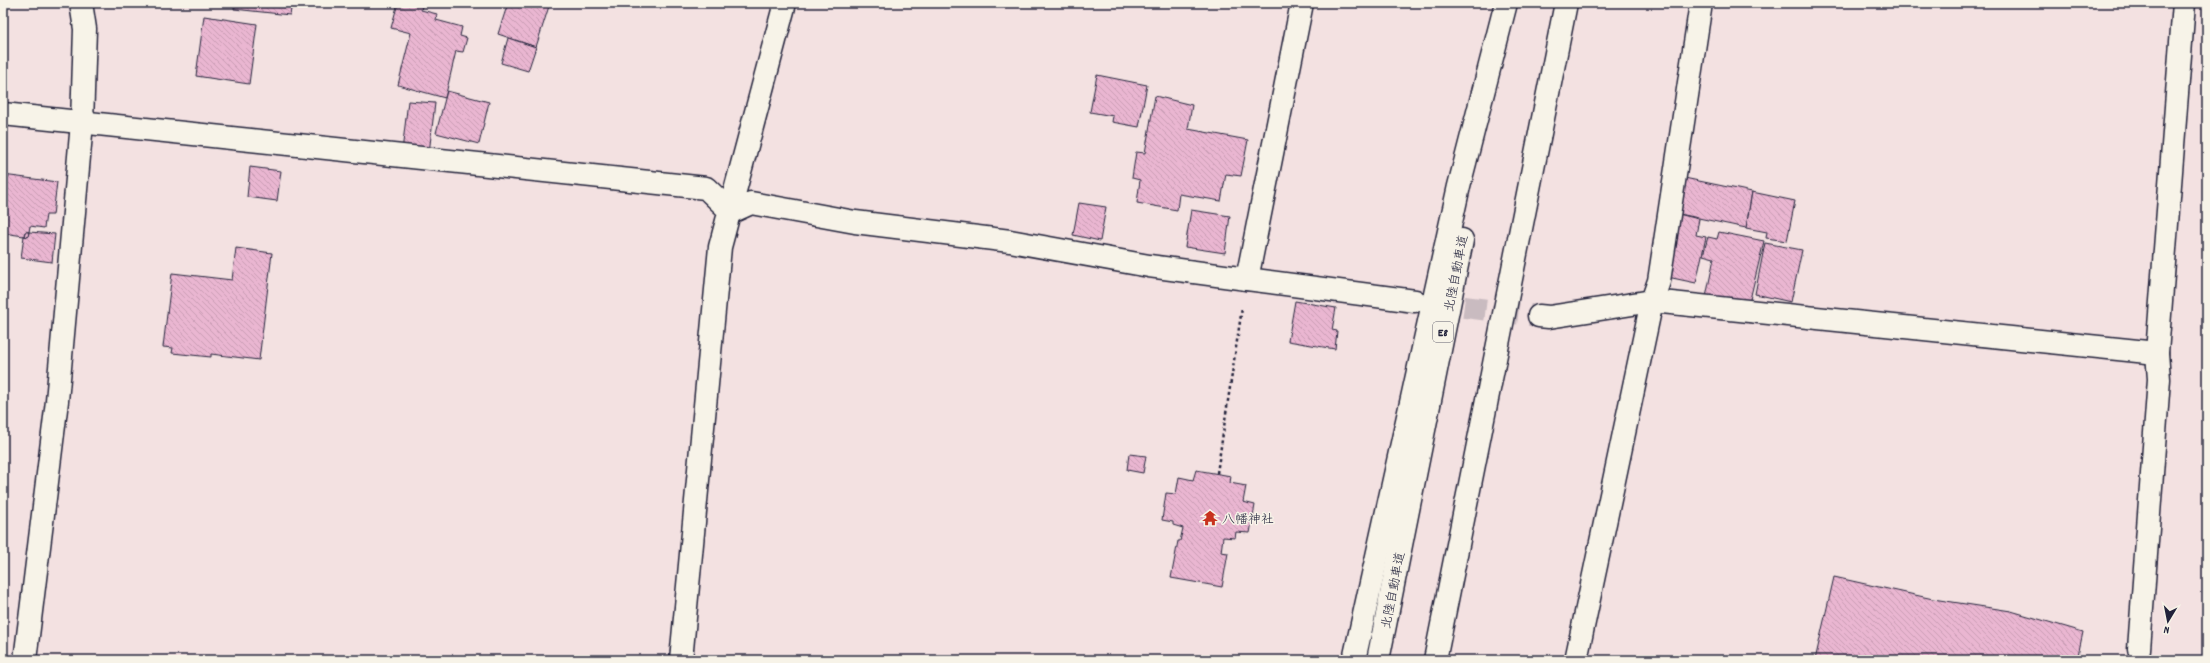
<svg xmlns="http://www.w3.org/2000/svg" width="2210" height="663" font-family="Dekko,'Klee One',sans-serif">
<defs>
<pattern id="building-back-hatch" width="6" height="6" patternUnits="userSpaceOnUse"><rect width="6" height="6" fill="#eab6d1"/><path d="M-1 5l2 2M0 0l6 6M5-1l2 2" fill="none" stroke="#c89cb4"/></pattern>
</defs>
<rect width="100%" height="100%" fill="#f3e1e1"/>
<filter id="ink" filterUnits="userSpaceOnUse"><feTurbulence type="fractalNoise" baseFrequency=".025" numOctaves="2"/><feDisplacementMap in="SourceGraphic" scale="8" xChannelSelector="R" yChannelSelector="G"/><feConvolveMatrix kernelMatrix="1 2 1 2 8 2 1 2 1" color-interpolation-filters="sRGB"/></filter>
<g filter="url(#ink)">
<g fill="url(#building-back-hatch)" stroke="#22223b">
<polygon points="235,3 292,3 290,15 234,9"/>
<polygon points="398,3 423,3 421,10 437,14 436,20 462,27 460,36 467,38 463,52 456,51 445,98 398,85 411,33 391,28"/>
<polygon points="508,3 550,3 536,47 498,34"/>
<polygon points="204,16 257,24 249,84 196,76"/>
<polygon points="508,38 536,47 528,71 501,63"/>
<polygon points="1097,75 1147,85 1139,127 1112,122 1113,116 1090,112"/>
<polygon points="447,91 489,102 479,144 436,133"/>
<polygon points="1155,96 1192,105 1188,129 1248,140 1241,176 1226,174 1221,201 1179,194 1177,210 1137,203 1140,180 1132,178 1136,152 1145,153"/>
<polygon points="408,101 435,103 429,153 402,151"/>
<polygon points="250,167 281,171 277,201 247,197"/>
<polygon points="3,175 57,182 53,215 46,215 44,228 30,226 29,232 25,232 24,236 3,233"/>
<polygon points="1670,175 1752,192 1746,228 1670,212"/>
<polygon points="1752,192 1795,201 1787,241 1766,238 1767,232 1746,228"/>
<polygon points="1079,203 1106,207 1100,241 1073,235"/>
<polygon points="1191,210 1230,216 1225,253 1185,247"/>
<polygon points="1670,212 1699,219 1696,235 1706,237 1696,283 1658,275"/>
<polygon points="25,232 29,232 28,237 24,236"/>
<polygon points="29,232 55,234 52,262 21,258 24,236 28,237"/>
<polygon points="1719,232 1764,241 1747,312 1705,302 1714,258 1703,255 1708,237 1717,239"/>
<polygon points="1765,243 1802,250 1791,302 1755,294"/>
<polygon points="236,248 272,253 259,360 211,354 211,357 172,353 173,348 163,347 172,273 232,280"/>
<polygon points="1295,301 1336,308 1332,330 1337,331 1335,349 1288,341"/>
<polygon points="1129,454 1146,456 1143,473 1127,470"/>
<polygon points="1196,470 1231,476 1230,483 1246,486 1243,502 1255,505 1250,533 1236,532 1235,538 1223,537 1221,552 1228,553 1222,587 1171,578 1178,541 1180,541 1183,528 1173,525 1173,522 1162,520 1166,493 1176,494 1179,477 1193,480"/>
<polygon points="1834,577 1933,599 2011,611 2083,632 2077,660 1815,660"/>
</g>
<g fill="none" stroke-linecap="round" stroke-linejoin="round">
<polyline stroke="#c9bbc0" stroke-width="22" stroke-dasharray="22 11" stroke-linecap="butt" points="1431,303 1539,316"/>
<defs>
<g id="minor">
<polyline points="3,114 706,188 731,212"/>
<polyline points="731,212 751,203 855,222 1010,241 1149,266 1247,279 1302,3"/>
<polyline points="1247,279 1415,301"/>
<polyline points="1539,316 1549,317 1652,301 2157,353"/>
<polyline points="2139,649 2159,379 2157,353 2184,3"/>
<polyline points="25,660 57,401 82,123 85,29 81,3"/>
<polyline points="681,660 720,247 785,3"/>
<polyline points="1576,660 1652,301 1659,281 1701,3"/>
</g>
<g id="highway">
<polyline points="1354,660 1459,186 1506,3"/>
<polyline points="1378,660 1462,240"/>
<polyline points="1435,660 1566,3"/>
</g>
</defs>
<use href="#minor" stroke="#22223b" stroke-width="25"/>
<use href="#highway" stroke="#22223b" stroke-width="25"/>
<polyline stroke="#22223b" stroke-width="2.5" stroke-dasharray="3 3" stroke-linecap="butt" points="1217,473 1242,308"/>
<use href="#minor" stroke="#f7f3e8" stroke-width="22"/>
<use href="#highway" stroke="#f7f3e8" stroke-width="22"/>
</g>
</g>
<defs>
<symbol id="temple-bare" viewBox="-9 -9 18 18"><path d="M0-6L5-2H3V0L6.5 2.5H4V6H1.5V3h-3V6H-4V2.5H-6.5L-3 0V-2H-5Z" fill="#c8321e" stroke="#f7f3e8" stroke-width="2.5" paint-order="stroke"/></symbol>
</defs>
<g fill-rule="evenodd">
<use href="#temple-bare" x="1199" y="507" width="22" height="22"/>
</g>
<g text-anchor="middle" stroke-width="3" stroke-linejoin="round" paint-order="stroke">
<rect fill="#f7f3e8" stroke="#62616f" stroke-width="1" x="1433" y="322" width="20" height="20" rx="3"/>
<g font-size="12" font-weight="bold" fill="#22223b">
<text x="1443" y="336">E8</text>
</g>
<g font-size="13" fill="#22223b" stroke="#f7f3e8">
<text transform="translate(1455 273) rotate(-79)" y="5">北陸自動車道</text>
<text transform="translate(1392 590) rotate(-79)" y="5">北陸自動車道</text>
</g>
<g font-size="13" fill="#22223b" stroke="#f7f3e8" text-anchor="start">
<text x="1222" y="523">八幡神社</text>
</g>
</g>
<rect width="2210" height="663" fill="none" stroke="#f7f3e8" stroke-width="16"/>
<rect x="8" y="8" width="2194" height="647" fill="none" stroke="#22223b" stroke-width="1.5" filter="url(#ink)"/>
<g transform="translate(2168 621) rotate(190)" stroke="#f7f3e8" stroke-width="3" paint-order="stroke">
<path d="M0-3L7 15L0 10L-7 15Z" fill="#22223b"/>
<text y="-6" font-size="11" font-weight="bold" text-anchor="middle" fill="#22223b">N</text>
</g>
</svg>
